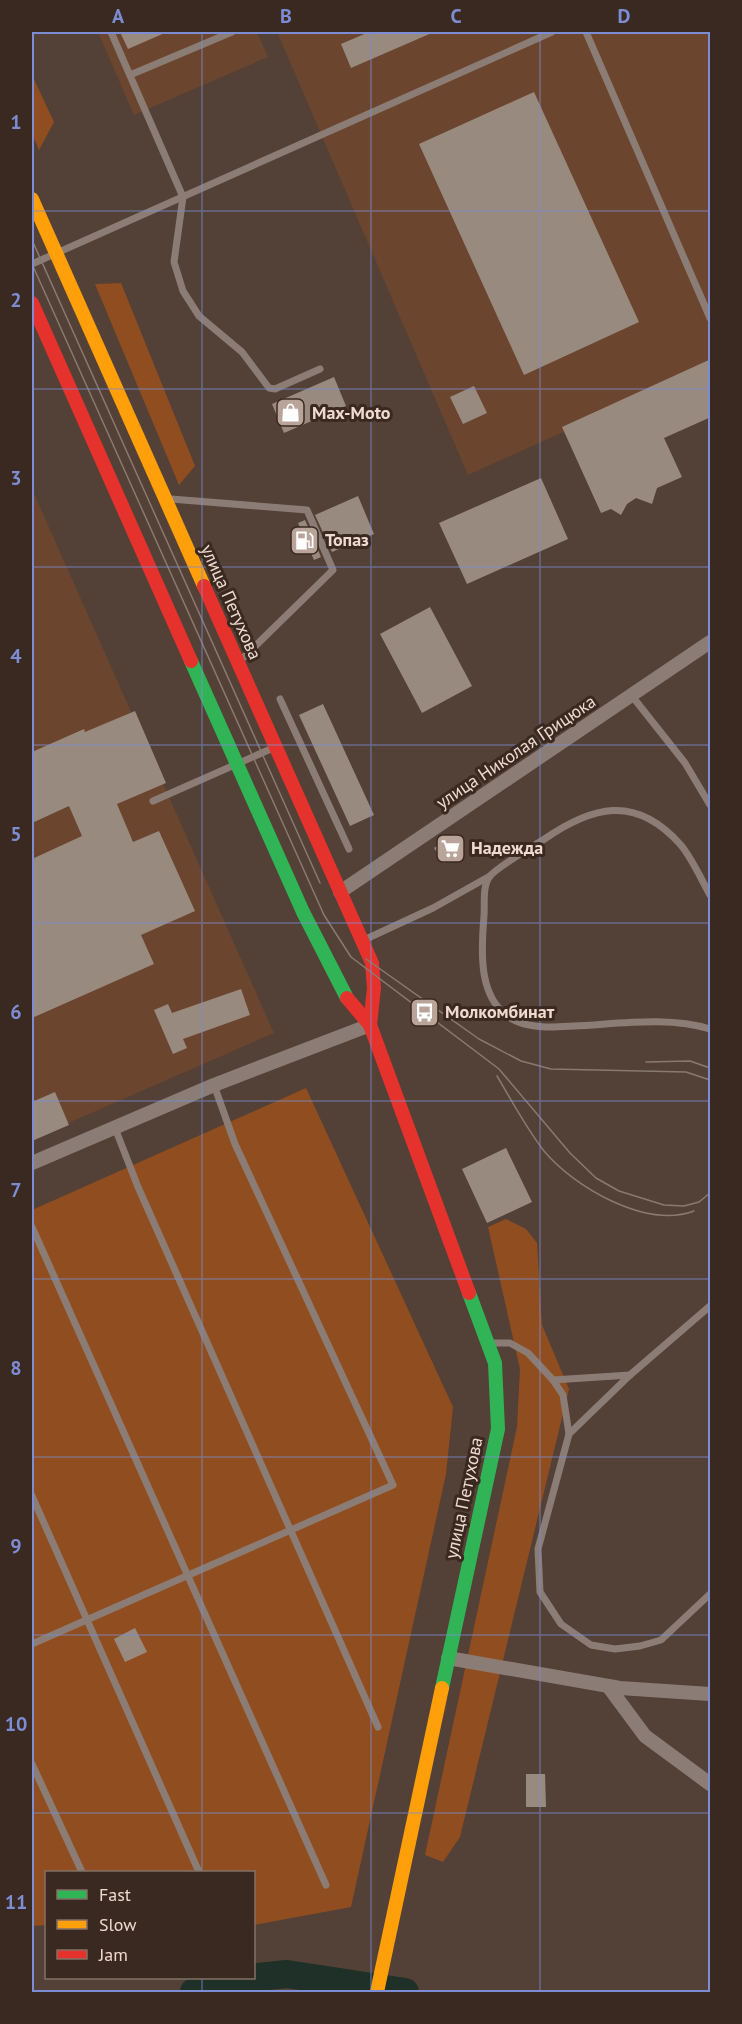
<svg xmlns="http://www.w3.org/2000/svg" width="742" height="2024" font-family="'PT Sans',sans-serif">
<rect width="100%" height="100%" fill="#534036"/>
<g fill="#6b452e">
<polygon points="98,32 257,32 268,57 134,115"/>
<polygon points="277,32 710,32 710,366 468,475"/>
<polygon points="32,489 274,1033 32,1139"/>
</g>
<g fill="#904e20">
<polygon points="32,75 54,122 39,150 32,134"/>
<polygon points="121,283 195,466 179,485 95,284"/>
<polygon points="306,1088 453,1407 446,1474 351,1907 254,1925 254,1872 46,1872 46,1925 32,1926 32,1210"/>
<polygon points="506,1219 526,1229 537,1243 542,1325 569,1389 460,1837 443,1862 425,1855 517,1427 520,1369 488,1227"/>
</g>
<g fill="none" stroke-linecap="round" stroke-linejoin="round">
<polyline stroke="#1e3028" stroke-width="28" points="194,1992 208,1982 287,1974 405,1992"/>
</g>
<g fill="#998a7f">
<polygon points="120,32 167,32 128,49"/>
<polygon points="369,32 434,32 351,68 341,44"/>
<polygon points="534,92 639,322 524,375 419,144"/>
<polygon points="711,359 711,417 664,438 682,477 657,488 652,504 636,498 627,504 621,515 611,509 601,513 562,427"/>
<polygon points="334,377 346,406 284,433 272,404"/>
<polygon points="474,386 487,413 463,424 450,397"/>
<polygon points="541,478 568,539 467,584 439,523"/>
<polygon points="358,496 374,534 332,552 315,515"/>
<polygon points="305,520 321,557 314,560 298,523"/>
<polygon points="430,607 472,686 422,713 380,634"/>
<polygon points="323,704 374,815 350,826 299,715"/>
<polygon points="135,711 166,783 117,804 133,842 159,831 195,911 141,935 154,964 32,1018 32,859 82,836 69,806 32,823 32,752 84,729 85,732"/>
<polygon points="455,834 465,849 444,863 434,848"/>
<polygon points="241,989 250,1015 183,1039 187,1048 173,1054 154,1010 168,1004 172,1013"/>
<polygon points="55,1092 69,1125 32,1141 32,1102"/>
<polygon points="506,1148 532,1202 487,1223 462,1169"/>
<polygon points="135,1628 147,1652 125,1662 114,1639"/>
<polygon points="526,1774 545,1774 546,1807 526,1807"/>
</g>
<g fill="none" stroke-linecap="round" stroke-linejoin="round">
<g stroke="#8b7d75" stroke-width="7">
<polyline points="111,32 183,197 174,262 183,291 199,316 242,352 269,388 275,389 320,369"/>
<polyline points="586,32 710,318"/>
<polyline points="130,75 232,32"/>
<polyline points="32,264 552,32"/>
<polyline points="171,499 307,510 333,570 242,659"/>
<polyline points="632,696 685,763 710,805"/>
<polyline points="280,699 349,849"/>
<polyline points="153,801 273,748"/>
<path d="M710,895C701,879 692,858 680,844C635,794 592,806 543,840C530,848 499,866 490,876C482,886 485,904 484,916C481,951 477,1003 516,1021C534,1029 555,1027 574,1026C618,1024 668,1016 710,1029"/>
<polyline points="366,939 433,908 490,876"/>
<polyline points="115,1128 138,1187 378,1727"/>
<polyline points="32,1227 326,1885"/>
<polyline points="710,1306 630,1375 569,1434 538,1549 540,1592 561,1624 591,1645 615,1649 640,1646 661,1640 710,1594"/>
<polyline points="492,1343 510,1343 528,1353 553,1380 563,1395 569,1434"/>
<polyline points="553,1380 630,1375"/>
<polyline points="32,1496 199,1872"/>
<polyline points="32,1644 393,1485 235,1144 214,1085"/>
<polyline points="32,1764 82,1872"/>
</g>
<g stroke="#8b7d75" stroke-width="14">
<polyline points="340,892 710,642"/>
<polyline points="32,1163 214,1085 370,1025"/>
<polyline points="448,1658 620,1688 710,1694"/>
<polyline points="608,1686 645,1736 710,1784"/>
</g>
<g stroke="#30b455" stroke-width="14">
<polyline points="191,661 303,912 347,998"/>
<polyline points="442,1688 498,1429 495,1363 469,1293"/>
</g>
<g stroke="#ff9f0a" stroke-width="14">
<polyline points="32,199 204,586"/>
<polyline points="377,1992 442,1688"/>
</g>
<g stroke="#e5322d" stroke-width="14">
<polyline points="32,303 191,661"/>
<polyline points="204,586 372,963 374,988 370,1025"/>
<polyline points="347,998 370,1025 469,1293"/>
</g>
<g stroke="#887a72" stroke-width="1.5">
<polyline points="32,240 320,883"/>
<polyline points="32,264 324,915 351,957 499,1069 570,1153 596,1178 619,1191 664,1205 684,1206 699,1202 710,1193"/>
<polyline points="366,959 479,1039 521,1061 551,1069 686,1072 710,1080"/>
<polyline points="646,1062 690,1061 710,1068"/>
<path d="M497,1076C512,1101 526,1128 544,1151C574,1187 646,1229 694,1211"/>
</g>
</g>
<path fill="none" stroke="#7c8dd4" stroke-width="1.5" stroke-opacity="0.55" d="M202,32V1872M371,32V1992M540,32V1992M32,211H710M32,389H710M32,567H710M32,745H710M32,923H710M32,1101H710M32,1279H710M32,1457H710M32,1635H710M32,1813H710M202,1978V1992"/>
<defs>
<symbol id="shop-square" viewBox="-11 -11 22 22"><rect x="-9" y="-9" width="18" height="18" rx="4" fill="#b9a499" stroke="#392920"/><path d="M-5-2.5h2.3a2.7 3.5 0 0 1 5.4 0H5L5.5 6h-11ZM-1.5-2.5h3a1.5 2.3 0 0 0-3 0Z" fill="#fff"/></symbol>
<symbol id="fuel-square" viewBox="-11 -11 22 22"><rect x="-9" y="-9" width="18" height="18" rx="4" fill="#b9a499" stroke="#392920"/><path d="M-5.5-6h7V0h2V4h1.3V-2.5L3-4.5l.8-.8L6-3V5H2.5V1h-1V6h-7ZM-4.2-4.7v3.2H.2V-4.7Z" fill="#fff"/></symbol>
<symbol id="supermarket-square" viewBox="-11 -11 22 22"><rect x="-9" y="-9" width="18" height="18" rx="4" fill="#b9a499" stroke="#392920"/><path d="M-6-5.5h2.5l.6 2H6L4.5 2H-2.5L-4.4-4H-6ZM-1.5 3.2a1.3 1.3 0 1 0 .1 0ZM3 3.2a1.3 1.3 0 1 0 .1 0Z" fill="#fff"/></symbol>
<symbol id="bus-square" viewBox="-11 -11 22 22"><rect x="-9" y="-9" width="18" height="18" rx="4" fill="#b9a499" stroke="#392920"/><path d="M-5-6H5V4H4V6H2V4H-2V6H-4V4H-5ZM-3.5-4V0h7V-4ZM-3.5 1.2v1.5H-2V1.2ZM2 1.2v1.5H3.5V1.2Z" fill="#fff"/></symbol>
</defs>
<g fill-rule="evenodd">
<use href="#shop-square" x="274" y="396" width="33" height="33"/>
<use href="#fuel-square" x="288" y="524" width="33" height="33"/>
<use href="#supermarket-square" x="434" y="832" width="33" height="33"/>
<use href="#bus-square" x="408" y="996" width="33" height="33"/>
</g>
<g text-anchor="middle" stroke-width="6" stroke-linejoin="round" paint-order="stroke">
<g font-size="18" font-weight="bold" fill="#f0dacf" stroke="#392920" text-anchor="start">
<text x="312" y="419">Max-Moto</text>
<text x="325" y="546">Топаз</text>
<text x="471" y="854">Надежда</text>
<text x="445" y="1018">Молкомбинат</text>
</g>
<g font-size="18" fill="#f0dacf" stroke="#392920">
<text transform="translate(231 602) rotate(66)" y="6">улица Петухова</text>
<text transform="translate(516 752) rotate(-34)" y="6">улица Николая Грицюка</text>
<text transform="translate(464 1498) rotate(-78)" y="6">улица Петухова</text>
</g>
</g>
<rect width="742" height="2024" fill="none" stroke="#392920" stroke-width="66"/>
<rect x="45" y="1871" width="210" height="108" fill="#392920" stroke="#827066" stroke-width="1.5"/>
<rect x="57" y="1890" width="30" height="9" fill="#30b455" stroke="#827066" stroke-width="1.5"/>
<text x="99" y="1901" font-size="18" fill="#f0dacf">Fast</text>
<rect x="57" y="1920" width="30" height="9" fill="#ff9f0a" stroke="#827066" stroke-width="1.5"/>
<text x="99" y="1931" font-size="18" fill="#f0dacf">Slow</text>
<rect x="57" y="1950" width="30" height="9" fill="#e5322d" stroke="#827066" stroke-width="1.5"/>
<text x="99" y="1961" font-size="18" fill="#f0dacf">Jam</text>
<rect x="33" y="33" width="676" height="1958" fill="none" stroke="#7c8dd4" stroke-width="2"/>
<g font-size="20" text-anchor="middle" font-weight="bold" fill="#7c8dd4">
<text x="118" y="23">A</text>
<text x="286" y="23">B</text>
<text x="456" y="23">C</text>
<text x="624" y="23">D</text>
<text x="16" y="129">1</text>
<text x="16" y="307">2</text>
<text x="16" y="485">3</text>
<text x="16" y="663">4</text>
<text x="16" y="841">5</text>
<text x="16" y="1019">6</text>
<text x="16" y="1197">7</text>
<text x="16" y="1375">8</text>
<text x="16" y="1553">9</text>
<text x="16" y="1731">10</text>
<text x="16" y="1909">11</text>
</g>
</svg>
